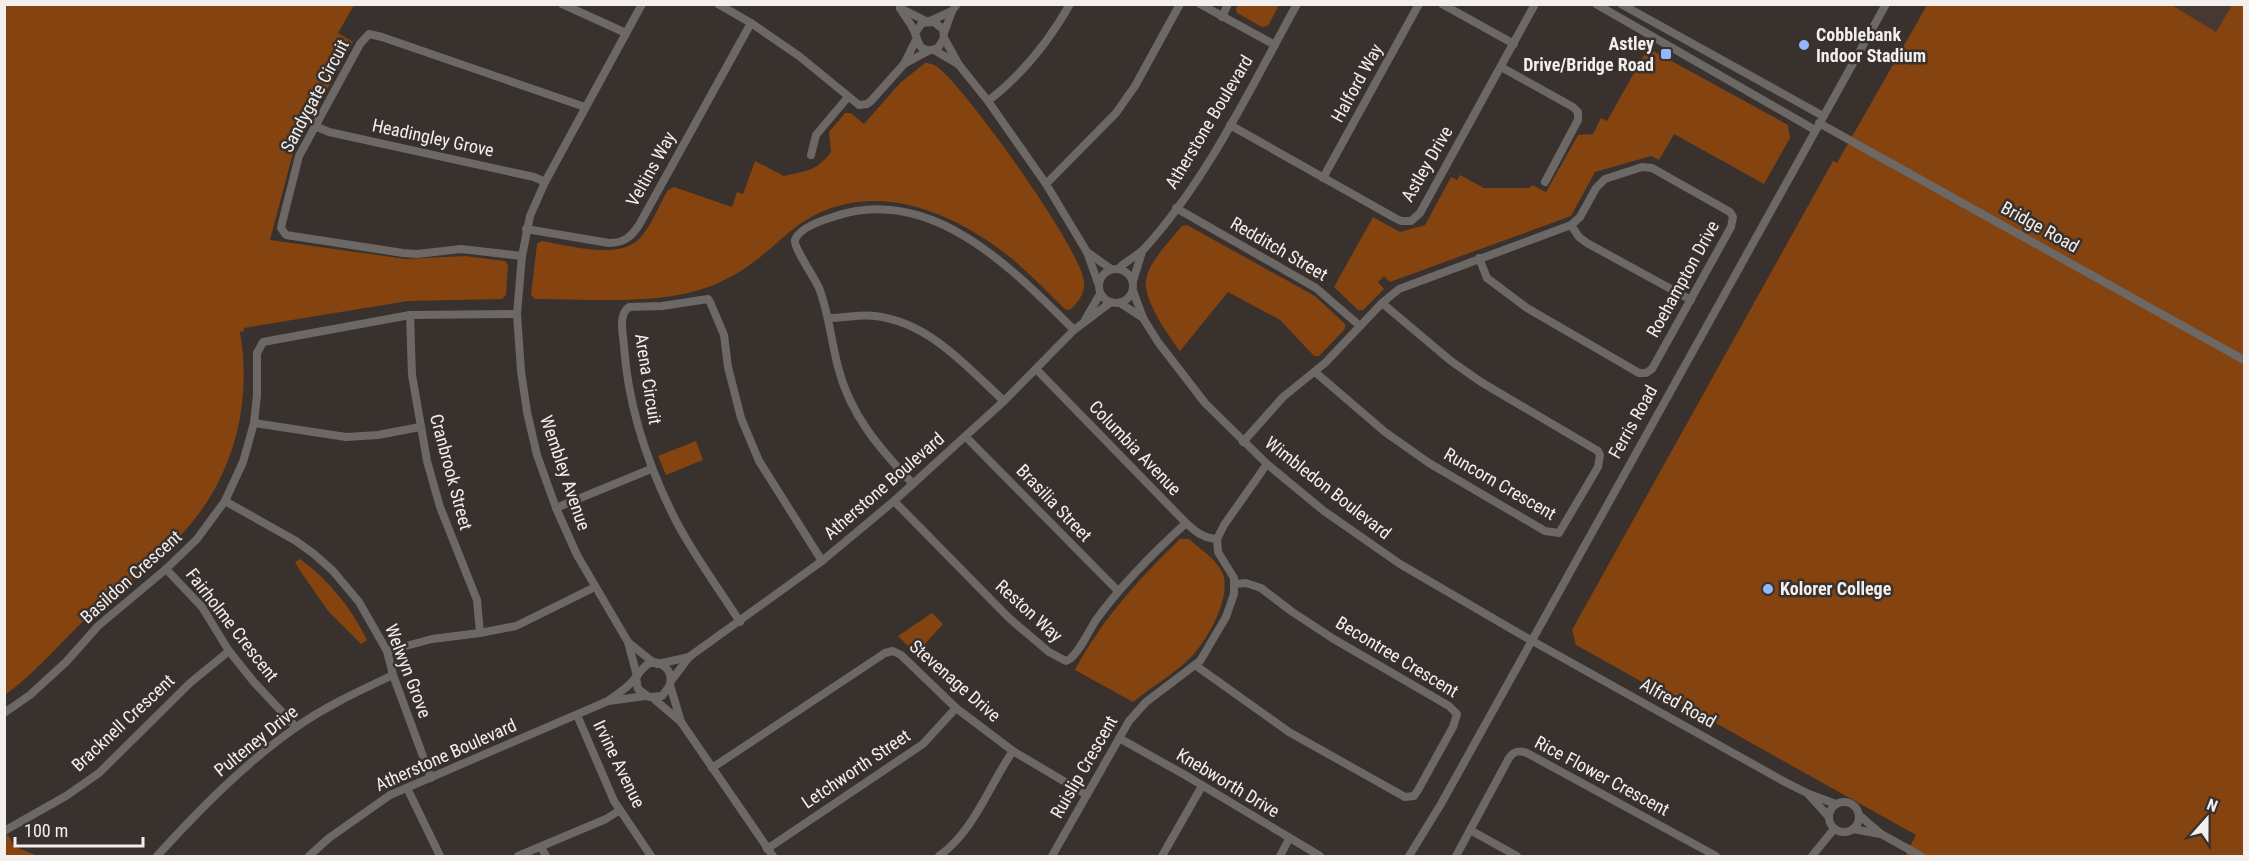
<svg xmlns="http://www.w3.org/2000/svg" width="2249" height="861" font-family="'Roboto Condensed',sans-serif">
<rect width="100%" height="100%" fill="#38312d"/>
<polygon fill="#453931" points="2172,5 2232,5 2216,32"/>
<g fill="#84430f">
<path d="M5,4L354,5L338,33L353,42L294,149L270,240L406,259L465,256L505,261L508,265L506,295L502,299L408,301L244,328V331L240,332C253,406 232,481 181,535C154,564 121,588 91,614C62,640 37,672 5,695Z"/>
<polygon points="1238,5 1238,4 1279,5 1268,26 1262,27 1237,13 1236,8"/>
<polygon points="1927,5 2172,5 2216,32 2232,5 2244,5 2244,856 1905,856 1916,835 1576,645 1572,630 1833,161 1837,163"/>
<polygon points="1648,48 1788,125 1790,138 1764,184 1674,134 1659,160 1651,156 1595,172 1571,216 1390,282 1384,276 1378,282 1384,289 1363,310 1358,310 1334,287 1373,217 1400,232 1425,225 1451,177 1457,180 1460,175 1484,188 1530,188 1532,185 1546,192 1578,135 1593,134 1601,118 1607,121"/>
<path d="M925,63C931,63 936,65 941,70C969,94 1081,248 1084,282C1085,293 1079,301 1071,309L1066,310C1045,290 1025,268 1002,251C946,209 873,181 808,219C792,228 780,241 765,253C749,267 731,278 711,286C658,306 591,299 535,299L531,295L537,244L541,241C569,245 619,261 640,238C652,225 659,205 668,190L674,187L732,207L737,192L743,194L755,161L784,176C806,171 817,171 831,152L829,132L845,113H851L864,124L900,83Z"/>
<path d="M1187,225L1315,296L1345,324V329L1319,356H1314L1280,320L1228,292L1180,351C1168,335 1143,300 1146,280C1149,261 1170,241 1182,226Z"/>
<polygon points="696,441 703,460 666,475 658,456"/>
<path d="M1180,539H1189C1200,549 1215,558 1222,572C1233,595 1208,639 1192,656C1175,674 1152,686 1133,702L1075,670C1102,619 1139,579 1180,539Z"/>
<path d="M300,559C329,580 351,608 367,640L361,644L328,611L299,569L295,562Z"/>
<polygon points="932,613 943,624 916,654 898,636"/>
<polygon points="8,835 15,847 39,856 5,856 5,836"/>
</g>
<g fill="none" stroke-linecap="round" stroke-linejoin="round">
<g stroke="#6c6866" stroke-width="8">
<polyline points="562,4 626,33"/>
<polyline points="642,4 545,182 530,216 522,256 517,314 521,371 527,412 537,455 556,508 577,555 628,642 654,663"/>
<polyline points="718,4 751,23 799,56 859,105 867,104 871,101 904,64 916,40"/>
<polyline points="1200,4 1275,45"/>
<polyline points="1442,4 1514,44"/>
<polyline points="1596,4 1815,130"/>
<polyline points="1621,4 1823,116"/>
<path d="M900,8C904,16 912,24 915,33C919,45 921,55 938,48L944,38L943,29L934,22L922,23L915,33"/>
<polyline points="900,8 926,21"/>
<polyline points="1222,17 1228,4"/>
<polyline points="930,21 952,11"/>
<polyline points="944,33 952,11 957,4"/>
<polyline points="944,38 959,65 988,101 1046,184 1087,252 1098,283"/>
<polyline points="934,50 958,64"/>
<polyline points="904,64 930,50"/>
<polyline points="1501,67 1573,107 1578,112 1578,120 1545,182"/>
<path d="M988,101C1023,74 1048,43 1070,4"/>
<polyline points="1819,123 2244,360"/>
<polyline points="1230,125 1395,218 1401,221 1411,221 1420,213 1535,4"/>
<polyline points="315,126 329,132 534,177 545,182"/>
<polyline points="811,155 816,135 848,97"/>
<polyline points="1323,178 1419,4"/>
<polyline points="1046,184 1116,113 1135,86 1180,4"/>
<polyline points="1176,208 1316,288 1360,326"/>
<polyline points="1571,225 1579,237 1587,243 1691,300"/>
<path d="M526,229L609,243C624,243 631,237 639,225L751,23"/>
<polyline points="1087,252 1111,269"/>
<polyline points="522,256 461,249 417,254 403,253 286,235 281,228 282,223 299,156 360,44 369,34 382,37 585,107"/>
<path d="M1119,268C1126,261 1137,256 1144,249C1208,179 1251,87 1297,4"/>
<circle cx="1116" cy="286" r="17"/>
<polyline points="1133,281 1142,252"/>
<polyline points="1133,291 1143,318 1158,342 1205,403 1267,464 1324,511 1400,564 1520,634 1785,782 1809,794 1836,804"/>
<polyline points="1120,303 1143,318"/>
<polyline points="410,315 412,375 427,461 440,507 477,600 480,633"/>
<path d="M829,318C844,318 861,314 875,316C929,322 967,367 1004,401"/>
<polyline points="1085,320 1100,294"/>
<path d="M1036,369L1186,523C1196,532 1203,538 1217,539"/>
<polyline points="1315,372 1385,432 1429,463 1545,531 1559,533 1598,467 1600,455 1598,451 1481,382 1451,361 1382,303"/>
<polyline points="254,423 346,437 378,435 420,427"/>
<polyline points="966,437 1118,591"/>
<polyline points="1243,442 1283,397 1325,363 1382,303 1399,289 1571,225 1580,217 1596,188 1605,179 1642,167 1652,168 1730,212 1733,217 1731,227 1652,369 1646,373 1639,373 1527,308 1487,278 1479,258"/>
<path d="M913,484C880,449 850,415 838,367C831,340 829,314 819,288C815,278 793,247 795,240C799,228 823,220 833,217C930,183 1012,268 1074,330"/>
<polyline points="225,501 296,541 314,554 333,571 359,602 387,651 393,675 431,778"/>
<path d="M894,501L1009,618L1049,652L1066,661C1077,658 1089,630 1096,620C1122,584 1153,553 1186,523"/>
<polyline points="556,508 651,469"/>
<polyline points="166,569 202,607 229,651 253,681 296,727"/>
<path d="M740,622C718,587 692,553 674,517C647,463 628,405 624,346C623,333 618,315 629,307L662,306L708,299L710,302L724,335L728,367L741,418L759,461L822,561"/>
<polyline points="628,642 637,676"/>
<polyline points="387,651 432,639 480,633 516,626 595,587"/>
<polyline points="658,664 689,657"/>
<polyline points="1195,665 1289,732 1405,797 1414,796 1418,790 1453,727 1457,714 1449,706 1332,638 1291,611 1261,588 1246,583 1234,584"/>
<polyline points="671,681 689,657 822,561 894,501 1004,401 1074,330 1111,302"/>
<polyline points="670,685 681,722"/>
<polyline points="653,698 681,722 773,856"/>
<polyline points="609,701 645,696"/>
<polyline points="4,713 30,695 66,662 98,626 166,569 197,539 225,501 243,462 254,423 257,395 257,353 263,342 410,315 517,314"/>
<polyline points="577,715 614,801 651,856"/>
<polyline points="1119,738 1185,775 1320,856"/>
<polyline points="712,768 885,653 893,651 901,655 956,708 1013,751 1087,795"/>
<polyline points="407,788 440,856"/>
<polyline points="1809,795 1828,816"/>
<circle cx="1844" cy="817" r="15"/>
<polyline points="1859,815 1881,834 1921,856"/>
<polyline points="1853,829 1881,834"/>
<polyline points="1470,830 1517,856"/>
<polyline points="4,831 66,796 99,773 190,683 229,651"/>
<polyline points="541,847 546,856"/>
<polyline points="767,849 923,744 956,708"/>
<path d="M157,856C199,810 244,764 295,728C326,706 359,691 393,675"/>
<path d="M309,856L329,838L390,795L608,701C616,695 624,690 631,683C640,674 648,653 665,667C671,672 671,678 670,685L662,696L649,697L638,689L636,678"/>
<polyline points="518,856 606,819 620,810"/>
<path d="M939,856C975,830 988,787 1013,751"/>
<polyline points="1052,856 1129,721 1146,702 1200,661 1226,617 1234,594 1234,578 1218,552 1217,539 1224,525 1267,464"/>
<polyline points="1162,856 1202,786"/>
<polyline points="1280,856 1289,839"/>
<polyline points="1409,856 1441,804 1886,4"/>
<path d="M1456,856L1509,758C1514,751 1519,750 1527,753L1716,856"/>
<polyline points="1812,856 1834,829"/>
</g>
</g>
<g fill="#93b7fd" stroke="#38312d" stroke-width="2">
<circle cx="1804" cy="45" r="6"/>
<rect x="1660" y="48" width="12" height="12" rx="3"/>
<circle cx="1768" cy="589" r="6"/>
</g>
<g text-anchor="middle" stroke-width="5" stroke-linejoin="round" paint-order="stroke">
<g font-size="18" font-weight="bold" fill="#f3efec" stroke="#38312d" text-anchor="start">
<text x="1816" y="41">Cobblebank<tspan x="1816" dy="21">Indoor Stadium</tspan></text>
<text x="1654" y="50" text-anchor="end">Astley<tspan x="1654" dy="21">Drive/Bridge Road</tspan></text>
<text x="1780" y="595">Kolorer College</text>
</g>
<g font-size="18" fill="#f3efec" stroke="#38312d">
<text transform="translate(1357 83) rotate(-61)" y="6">Halford Way</text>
<text transform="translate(315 96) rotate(-62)" y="6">Sandygate Circuit</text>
<text transform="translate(1209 122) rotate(-59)" y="6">Atherstone Boulevard</text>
<text transform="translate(433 138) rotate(12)" y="6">Headingley Grove</text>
<text transform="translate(1427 164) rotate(-60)" y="6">Astley Drive</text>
<text transform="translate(651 169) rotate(-61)" y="6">Veltins Way</text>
<text transform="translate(2040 227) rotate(29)" y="6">Bridge Road</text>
<text transform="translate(1279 249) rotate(30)" y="6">Redditch Street</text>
<text transform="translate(1683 279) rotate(-61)" y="6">Roehampton Drive</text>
<text transform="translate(648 379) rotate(81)" y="6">Arena Circuit</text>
<text transform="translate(1633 422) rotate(-61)" y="6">Ferris Road</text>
<text transform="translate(1135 448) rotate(46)" y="6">Columbia Avenue</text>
<text transform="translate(451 472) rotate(75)" y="6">Cranbrook Street</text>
<text transform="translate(565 473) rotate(71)" y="6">Wembley Avenue</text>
<text transform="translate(1500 484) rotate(30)" y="6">Runcorn Crescent</text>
<text transform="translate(884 486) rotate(-41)" y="6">Atherstone Boulevard</text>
<text transform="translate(1328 488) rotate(38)" y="6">Wimbledon Boulevard</text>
<text transform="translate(1054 503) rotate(46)" y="6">Brasilia Street</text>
<text transform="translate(131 577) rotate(-42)" y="6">Basildon Crescent</text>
<text transform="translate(1029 611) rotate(42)" y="6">Reston Way</text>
<text transform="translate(232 625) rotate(52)" y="6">Fairholme Crescent</text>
<text transform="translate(1397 657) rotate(31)" y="6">Becontree Crescent</text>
<text transform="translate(408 671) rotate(69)" y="6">Welwyn Grove</text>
<text transform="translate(955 681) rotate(41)" y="6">Stevenage Drive</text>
<text transform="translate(1678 703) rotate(29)" y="6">Alfred Road</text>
<text transform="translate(123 723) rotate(-43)" y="6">Bracknell Crescent</text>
<text transform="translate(256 741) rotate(-39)" y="6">Pulteney Drive</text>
<text transform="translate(446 755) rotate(-24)" y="6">Atherstone Boulevard</text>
<text transform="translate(619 764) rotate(64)" y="6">Irvine Avenue</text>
<text transform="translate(1084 767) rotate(-60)" y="6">Ruislip Crescent</text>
<text transform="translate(856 769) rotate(-34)" y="6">Letchworth Street</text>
<text transform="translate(1602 776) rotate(28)" y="6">Rice Flower Crescent</text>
<text transform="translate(1228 783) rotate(31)" y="6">Knebworth Drive</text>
</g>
</g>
<rect width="2249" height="861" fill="none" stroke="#f3efec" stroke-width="12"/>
<g transform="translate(2207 819) rotate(21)" stroke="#38312d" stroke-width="4.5" paint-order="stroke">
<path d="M0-4.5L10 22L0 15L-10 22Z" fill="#f3efec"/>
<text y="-9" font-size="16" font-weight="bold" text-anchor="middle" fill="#f3efec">N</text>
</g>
<path d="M15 837v9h128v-9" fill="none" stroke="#f3efec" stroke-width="3"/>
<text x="24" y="837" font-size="18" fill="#f3efec" stroke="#38312d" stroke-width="4.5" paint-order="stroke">100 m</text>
</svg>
